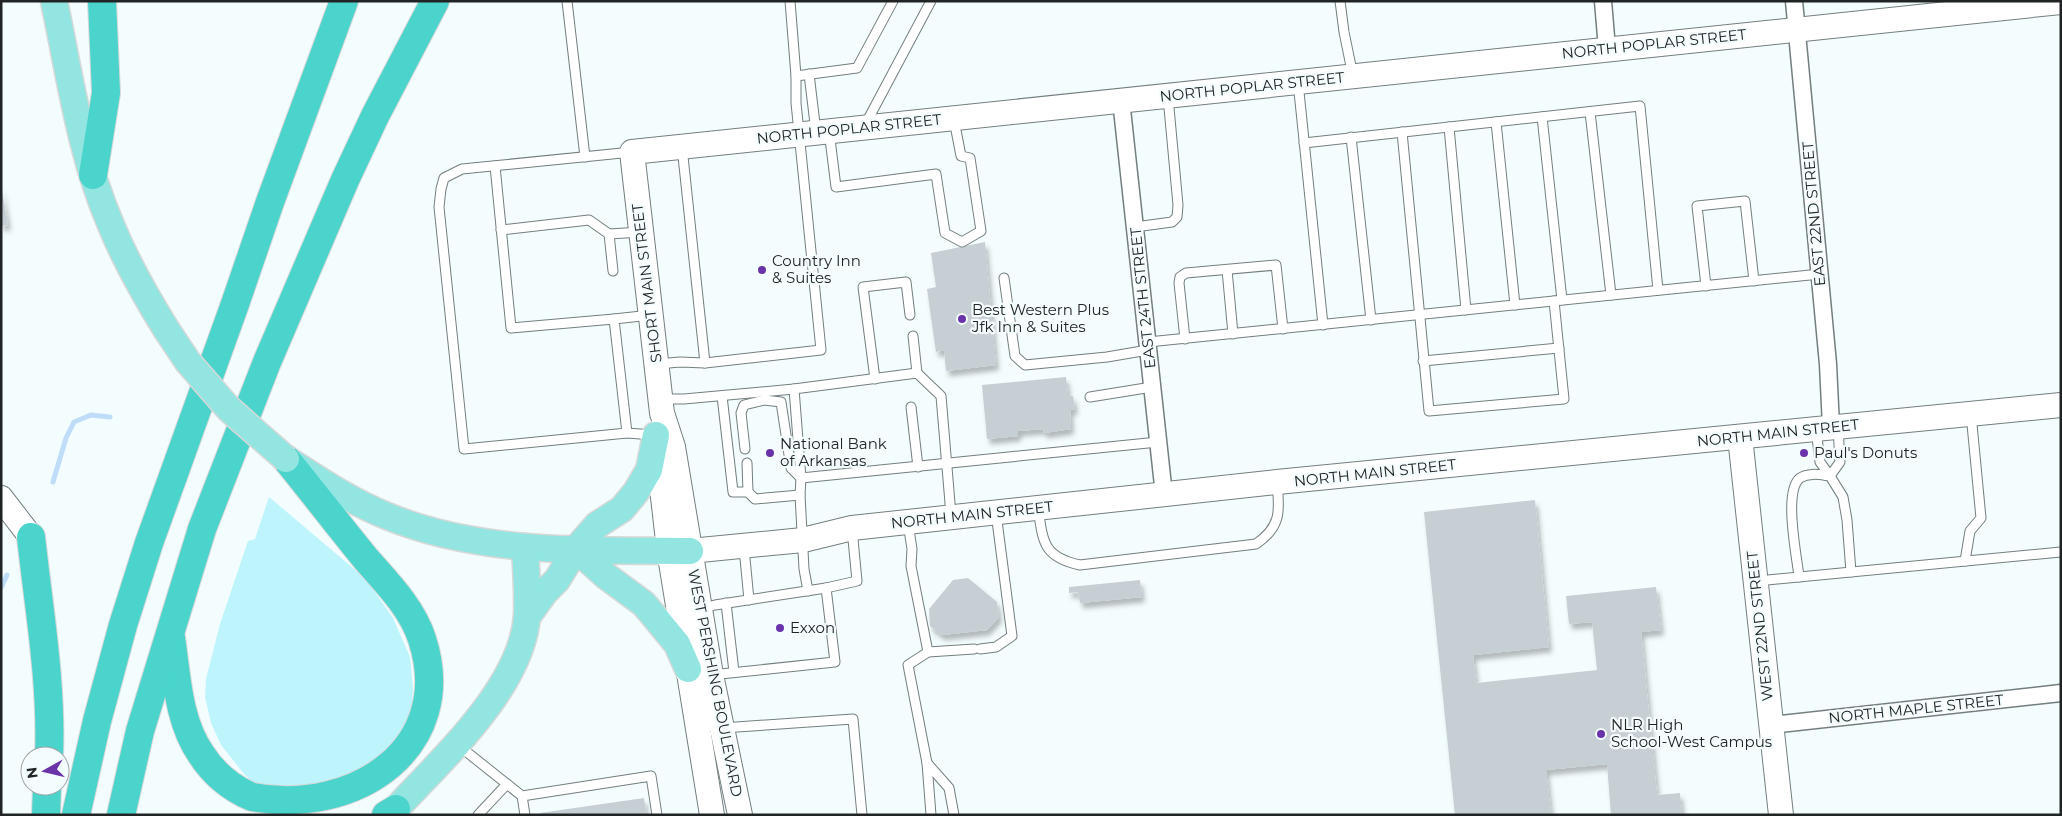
<svg xmlns="http://www.w3.org/2000/svg" width="2062" height="816" font-family="Montserrat,sans-serif">
<defs>
<filter id="shadow"><feDropShadow dx="3" dy="5.5" stdDeviation="2.5" flood-color="#0004"/></filter>
</defs>
<rect width="100%" height="100%" fill="#f4fdfe"/>
<polygon fill="#bef4fc" points="269,497 366,579 393,618 410,657 413,687 412,710 400,740 334,793 257,786 244,774 221,745 211,723 205,697 206,679 220,624 248,541 255,539"/>
<g fill="none" stroke-linecap="round" stroke-linejoin="round">
<g stroke="#bfddf8" stroke-width="5">
<polyline points="53,482 66,438 74,422 91,415 110,417"/>
<polyline points="1,588 7,575"/>
</g>
</g>
<g fill="#c5cfd4" filter="url(#shadow)">
<polygon points="1,185 8,225 1,226"/>
<polygon points="985,242 996,365 946,371 944,350 936,352 927,289 936,287 931,253"/>
<polygon points="1066,377 1068,396 1073,396 1075,409 1070,410 1071,429 1044,433 1043,429 1018,431 1018,436 987,439 982,385"/>
<polygon points="1535,500 1549,647 1473,655 1476,683 1597,670 1592,622 1569,624 1566,596 1656,587 1661,630 1641,632 1657,795 1680,793 1682,815 1611,815 1607,764 1546,770 1551,815 1455,815 1424,512"/>
<polygon points="968,578 997,602 999,617 987,630 942,635 930,626 929,609 953,580"/>
<polygon points="1140,580 1142,597 1080,603 1078,592 1069,593 1069,587"/>
<polygon points="644,798 646,815 540,815 540,813"/>
</g>
<g fill="none" stroke-linecap="round" stroke-linejoin="round">
<defs>
<g id="lane">
<polyline points="567,1 585,157"/>
<polyline points="790,1 796,76 857,68 893,1"/>
<polyline points="1340,1 1344,32 1353,76"/>
<polyline points="809,74 816,132"/>
<polyline points="1298,82 1323,325"/>
<polyline points="1590,112 1611,295"/>
<polyline points="1542,117 1562,300"/>
<polyline points="1496,122 1515,305"/>
<polyline points="865,125 931,1"/>
<polyline points="1449,127 1466,310"/>
<polyline points="829,131 836,187 936,174 945,233 962,242 981,231 970,158 961,156 954,120"/>
<polyline points="1402,132 1429,411 1564,399 1554,301"/>
<polyline points="1351,137 1371,320"/>
<polyline points="1304,143 1640,106 1658,290"/>
<polyline points="682,147 705,363 821,350 796,103 796,76"/>
<polyline points="632,152 462,169 444,178 441,189 439,207 464,449 627,433 614,319 651,315"/>
<polyline points="495,166 511,328 614,319"/>
<polyline points="1135,227 1172,222 1177,217 1178,205 1168,97"/>
<polyline points="501,230 589,220 609,234"/>
<polyline points="1227,270 1233,334"/>
<polyline points="613,271 609,234 641,232"/>
<polyline points="1004,278 1015,356 1025,365 1107,357 1148,350"/>
<polyline points="1706,286 1697,206 1745,201 1754,281"/>
<polyline points="913,336 917,373"/>
<polyline points="1185,339 1179,283 1180,277 1186,273 1276,265 1283,329"/>
<polyline points="1148,342 1820,274"/>
<polyline points="1423,361 1559,348"/>
<polyline points="658,364 680,362 705,363"/>
<polyline points="875,379 863,287 906,282 910,315"/>
<polyline points="722,396 733,492 748,492 755,499 800,495"/>
<polyline points="1090,397 1152,387"/>
<polyline points="662,399 684,399 794,389"/>
<polyline points="911,407 918,467"/>
<polyline points="1816,429 1820,462 1830,476 1843,497 1847,520 1851,572"/>
<polyline points="627,433 653,435"/>
<polyline points="745,449 741,413 744,405 764,400 781,402 791,468 801,478 1158,442"/>
<polyline points="747,463 748,492"/>
<polyline points="1830,476 1840,462 1838,427"/>
<path d="M1038,508C1043,542 1043,557 1080,565L1256,544C1281,527 1280,511 1277,483"/>
<polyline points="908,523 912,549 911,566 928,652 974,649"/>
<polyline points="744,548 749,600"/>
<polyline points="1965,561 1970,531 1981,518 1971,414"/>
<path d="M1799,577C1797,557 1783,491 1800,478C1809,472 1821,475 1830,476"/>
<polyline points="1757,581 2061,552"/>
<polyline points="808,591 804,569 800,495 801,478 794,389 917,373 941,396 951,515"/>
<polyline points="726,603 734,672"/>
<polyline points="700,609 715,605 826,588"/>
<polyline points="980,649 996,647 1012,636 996,513"/>
<polyline points="928,652 908,665 927,763 931,815"/>
<polyline points="711,675 835,662 826,588 857,581 852,529"/>
<polyline points="722,728 853,719 862,815"/>
<polyline points="458,745 522,796 651,776 657,815"/>
<polyline points="927,763 949,788 954,815"/>
<polyline points="522,796 525,815"/>
<polyline points="478,815 507,784"/>
</g>
<g id="street">
<polyline points="1603,1 1607,49"/>
<polyline points="1794,1 1828,364 1831,427"/>
<polyline points="1121,100 1164,495"/>
<polyline points="1771,725 2061,693"/>
</g>
<g id="secondary">
<polyline points="1740,437 1781,815"/>
<polyline points="657,444 669,550 712,815"/>
<polyline points="1,498 31,537"/>
<polyline points="690,551 803,540 852,528 1277,482 2061,405"/>
<polyline points="740,815 711,675 673,447 662,413 632,152 2061,2"/>
</g>
<g id="primary">
<path d="M54,1C70,76 80,154 111,225C126,262 145,295 166,329"/>
<path d="M291,462C322,482 352,502 387,516C481,555 591,550 690,551"/>
<polyline points="576,549 606,576 644,604 677,644 688,669"/>
<polyline points="527,617 545,592 557,580 576,549 597,525 622,509 636,492 649,470 656,435"/>
<path d="M396,809C442,759 522,687 527,616C528,593 526,570 525,547"/>
</g>
<g id="highway">
<polyline points="93,175 106,93 102,1"/>
<path d="M31,537C39,610 52,683 49,756"/>
<path d="M171,638C177,677 178,721 201,754C213,773 231,788 252,797C357,816 457,746 422,639C412,608 387,583 366,559C339,526 313,492 286,459"/>
<polyline points="46,815 47,786"/>
<polyline points="76,815 97,721 123,625 149,543 235,304 270,202 344,1"/>
<polyline points="121,815 140,731 202,529 267,362 345,180 375,116 435,1"/>
<polyline points="386,815 396,809"/>
</g>
</defs>
<use href="#lane" stroke="#737e7f" stroke-width="11"/>
<use href="#street" stroke="#737e7f" stroke-width="19"/>
<use href="#secondary" stroke="#737e7f" stroke-width="26"/>
<use href="#primary" stroke="#d7d8d8" stroke-width="29"/>
<use href="#highway" stroke="#d7d8d8" stroke-width="30"/>
<use href="#lane" stroke="#fff" stroke-width="9"/>
<use href="#street" stroke="#fff" stroke-width="16"/>
<use href="#secondary" stroke="#fff" stroke-width="24"/>
<use href="#primary" stroke="#92e5e0" stroke-width="26"/>
<use href="#highway" stroke="#4ad4cc" stroke-width="28"/>
<defs>
<polyline id="primary-bridge" points="166,329 188,362 229,409 286,459"/>
</defs>
<use href="#primary-bridge" stroke="#d7d8d8" stroke-width="29" stroke-linecap="butt"/>
<use href="#primary-bridge" stroke="#92e5e0" stroke-width="26"/>
</g>
<g fill="#6a33aa" stroke="#f4fdfe" stroke-width="2">
<circle cx="762" cy="270" r="5"/>
<circle cx="962" cy="319" r="5"/>
<circle cx="770" cy="453" r="5"/>
<circle cx="1804" cy="453" r="5"/>
<circle cx="780" cy="628" r="5"/>
<circle cx="1601" cy="734" r="5"/>
</g>
<g text-anchor="middle" stroke-width="4.5" stroke-linejoin="round" paint-order="stroke">
<g font-size="15" fill="#202425" stroke="#f4fdfe">
<text transform="translate(1654 44) rotate(-6)" y="5">NORTH POPLAR STREET</text>
<text transform="translate(1252 87) rotate(-6)" y="5">NORTH POPLAR STREET</text>
<text transform="translate(849 129) rotate(-6)" y="5">NORTH POPLAR STREET</text>
<text transform="translate(1814 214) rotate(-95)" y="5">EAST 22ND STREET</text>
<text transform="translate(647 283) rotate(-97)" y="5">SHORT MAIN STREET</text>
<text transform="translate(1143 298) rotate(-96)" y="5">EAST 24TH STREET</text>
<text transform="translate(1778 433) rotate(-6)" y="5">NORTH MAIN STREET</text>
<text transform="translate(1375 473) rotate(-6)" y="5">NORTH MAIN STREET</text>
<text transform="translate(972 515) rotate(-6)" y="5">NORTH MAIN STREET</text>
<text transform="translate(1760 626) rotate(-96)" y="5">WEST 22ND STREET</text>
<text transform="translate(715 683) rotate(79)" y="5">WEST PERSHING BOULEVARD</text>
<text transform="translate(1916 709) rotate(-6)" y="5">NORTH MAPLE STREET</text>
</g>
<g font-size="15" fill="#202425" stroke="#f4fdfe" text-anchor="start">
<text x="772" y="266">Country Inn<tspan x="772" dy="17">&amp; Suites</tspan></text>
<text x="972" y="315">Best Western Plus<tspan x="972" dy="17">Jfk Inn &amp; Suites</tspan></text>
<text x="780" y="449">National Bank<tspan x="780" dy="17">of Arkansas</tspan></text>
<text x="1814" y="458">Paul's Donuts</text>
<text x="790" y="633">Exxon</text>
<text x="1611" y="730">NLR High<tspan x="1611" dy="17">School-West Campus</tspan></text>
</g>
</g>
<rect width="2062" height="816" fill="none" stroke="#202425" stroke-width="5"/>
<g transform="translate(45 771) rotate(262)"><circle r="24" fill="#f4fdfe" stroke="#9fa6a7"/>
<path d="M0-4L9 19L0 12L-9 19Z" fill="#6a33aa"/>
<text y="-8" font-size="14" font-weight="bold" text-anchor="middle" fill="#202425">N</text>
</g>
</svg>
